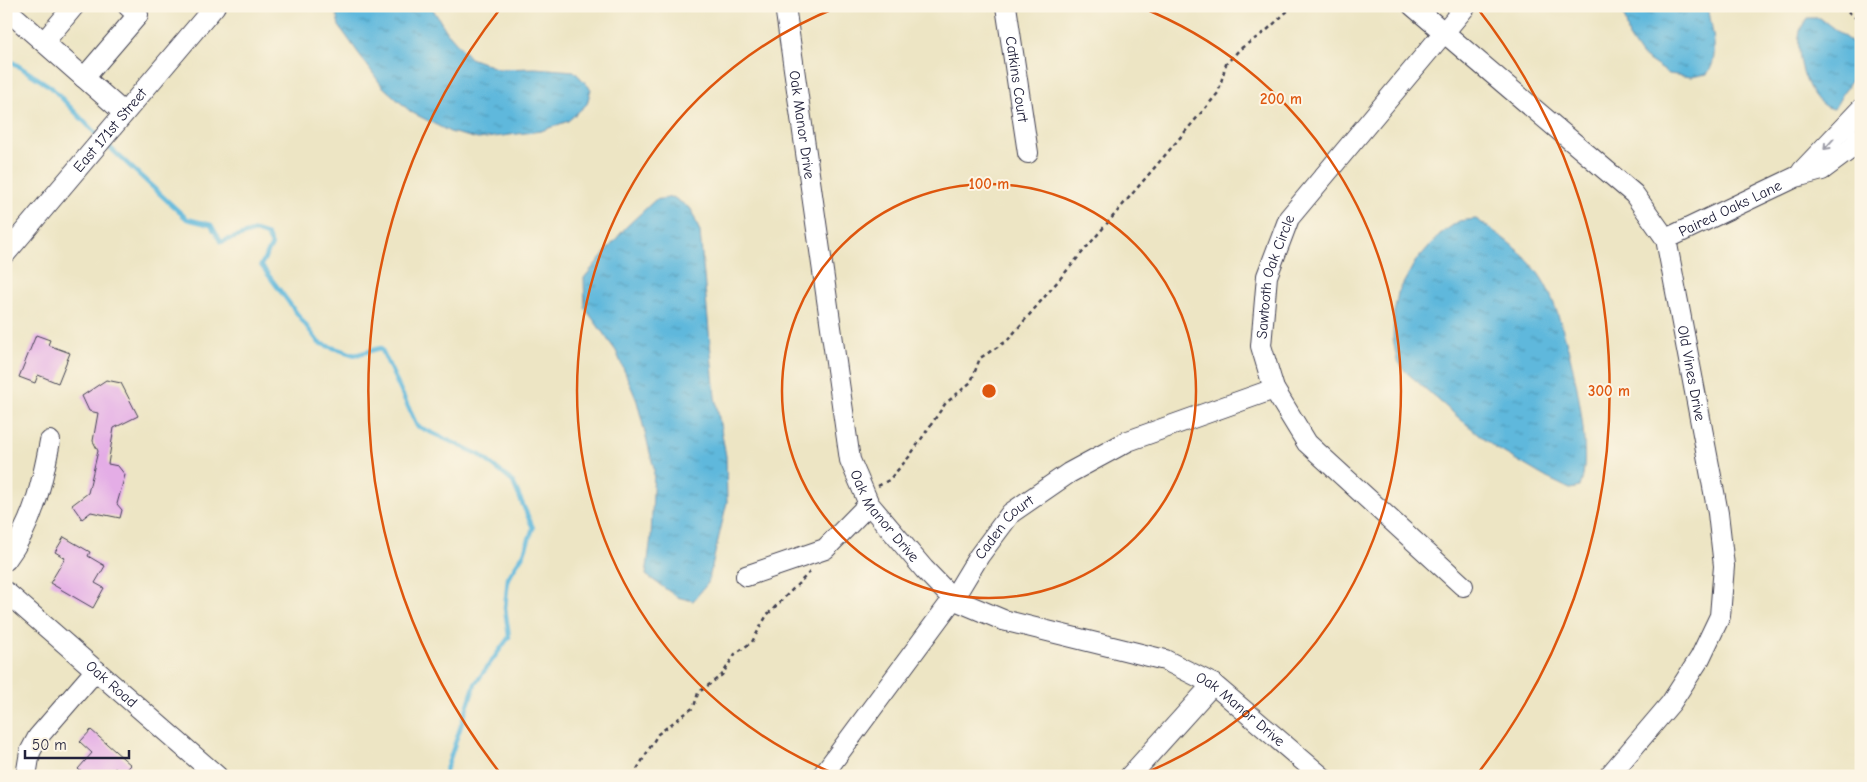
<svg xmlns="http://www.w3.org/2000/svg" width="1867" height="782" font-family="'Comic Neue',sans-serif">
<defs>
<pattern id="water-ripples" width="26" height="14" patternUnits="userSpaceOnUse" patternTransform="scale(1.25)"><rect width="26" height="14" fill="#5eb8dc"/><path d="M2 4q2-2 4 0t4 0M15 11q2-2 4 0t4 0" fill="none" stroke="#4d95b4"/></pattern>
</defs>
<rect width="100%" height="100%" fill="#fcf5e5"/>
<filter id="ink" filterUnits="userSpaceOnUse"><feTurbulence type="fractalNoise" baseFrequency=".02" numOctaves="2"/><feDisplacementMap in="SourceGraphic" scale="10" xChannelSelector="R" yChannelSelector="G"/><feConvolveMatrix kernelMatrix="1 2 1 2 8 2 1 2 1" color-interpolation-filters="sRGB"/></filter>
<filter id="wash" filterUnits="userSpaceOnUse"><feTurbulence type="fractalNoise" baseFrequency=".0096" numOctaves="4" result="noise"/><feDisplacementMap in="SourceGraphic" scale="20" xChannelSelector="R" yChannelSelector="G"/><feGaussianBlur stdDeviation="1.12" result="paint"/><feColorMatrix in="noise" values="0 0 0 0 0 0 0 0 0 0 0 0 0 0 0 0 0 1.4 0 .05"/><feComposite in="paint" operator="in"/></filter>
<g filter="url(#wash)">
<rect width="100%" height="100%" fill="#ede5c4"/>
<g fill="url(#water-ripples)" stroke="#406d8c">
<polygon points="335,6 431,6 447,32 470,58 499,69 535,68 574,71 591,89 587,104 568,121 541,131 478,139 450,132 411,112 382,86 339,26"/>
<path d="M1627,6H1708C1711,26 1721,58 1707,74L1691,77L1669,74L1641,55L1629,37L1624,14Z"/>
<path d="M1807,18H1820L1860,49L1861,63L1834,109C1808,107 1794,53 1800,31C1801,27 1805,22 1807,18Z"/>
<polygon points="673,197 691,209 700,232 715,397 726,456 727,502 708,583 693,601 677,597 646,575 651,537 654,469 637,401 616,351 585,308 584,278 626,227 655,200"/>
<path d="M1476,219C1502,236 1530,257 1545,284C1566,321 1596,448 1580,487L1570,489L1547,478L1494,447L1459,418L1406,372L1397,360L1393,339L1394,313L1398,293L1415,262L1440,234L1459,221Z"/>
</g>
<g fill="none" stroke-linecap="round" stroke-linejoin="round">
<g stroke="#5eb8dc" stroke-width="4.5">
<polyline points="6,58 51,87 98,136"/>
<polyline points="105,143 187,219 211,225 221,242 255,231 267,235 272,245 261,265 319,343 355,355 381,348 417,426 480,455 513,482 533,528 524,553 508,578 505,608 509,637 475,684 444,776"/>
</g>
</g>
<g id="blocks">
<g fill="#e4ade6">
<polygon points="36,335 50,340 48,345 70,353 58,383 38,375 35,383 19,377"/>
<polygon points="106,380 121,383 138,416 114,428 108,464 118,466 125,475 117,504 122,510 120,518 91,512 82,519 72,505 88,493 98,451 93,441 98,413 89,411 82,396"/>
<polygon points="64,537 90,552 88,556 105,566 95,583 104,588 93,608 50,583 65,558 55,552"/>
<polygon points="91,730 131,765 123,774 115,768 108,776 86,776 78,769 92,753 80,742"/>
</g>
</g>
</g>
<g filter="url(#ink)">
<use href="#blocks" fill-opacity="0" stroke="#403f50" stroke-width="1"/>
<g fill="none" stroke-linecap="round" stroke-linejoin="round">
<defs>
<g id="minor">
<path id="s1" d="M785,6L850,460L869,504L924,569L953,599L1003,620L1165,660L1213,684L1321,776"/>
<path id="s2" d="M1006,6L1028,153"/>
<path id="s3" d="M1413,6L1634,194L1666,239L1718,513L1724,566L1720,616L1700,658L1671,703L1609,776"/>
<polyline points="6,9 124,113"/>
<polyline points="44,42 74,6"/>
<polyline points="84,78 138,15 128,6"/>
<polyline points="1802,171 1861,109"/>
<path id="s4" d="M1666,239L1796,177L1822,170L1849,150L1861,137"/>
<path id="s5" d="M6,253L215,6"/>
<path d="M6,560C33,524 42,484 50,441"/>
<polyline points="746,576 825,549 869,504"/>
<path id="s6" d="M1463,586L1307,443L1274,389L1261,346L1267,276L1289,218L1466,6"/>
<path id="s7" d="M6,592L217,776"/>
<polyline points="26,776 30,752 38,737 96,670"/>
<path id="s8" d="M822,776L953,599L979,556L1011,513L1069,473L1128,441L1274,389"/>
<polyline points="1130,776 1213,684"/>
</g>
</defs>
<use href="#minor" stroke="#403f50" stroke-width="22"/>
<g stroke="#403f50" stroke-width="2.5" stroke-dasharray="4 4" stroke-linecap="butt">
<polyline points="1842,6 1861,23"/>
<polyline points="878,486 889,480 909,457 945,404 971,382 980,358 1007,341 1218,93 1226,64 1240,49 1266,31 1293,6"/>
<polyline points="633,776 658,734 694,707 698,693 722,675 735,654 752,642 767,615 810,572"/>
</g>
<use href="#minor" stroke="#fff" stroke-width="20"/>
</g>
<defs><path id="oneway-shaft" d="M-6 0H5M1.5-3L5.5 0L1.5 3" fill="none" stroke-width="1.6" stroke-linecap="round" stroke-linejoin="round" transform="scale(1.25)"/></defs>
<use stroke="#9c9ca7" href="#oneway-shaft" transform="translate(1829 144) rotate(132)"/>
</g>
<g fill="none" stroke="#de560e" stroke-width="2.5">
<circle cx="989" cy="391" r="207"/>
<path d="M838 775A413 413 0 0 1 838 7M1140 7A413 413 0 0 1 1140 775"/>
<path d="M500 773A620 620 0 0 1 500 9M1478 9A620 620 0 0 1 1478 773"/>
</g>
<g text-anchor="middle" stroke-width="4" stroke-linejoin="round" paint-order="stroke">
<g font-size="15" fill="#22223b" stroke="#fcf5e5">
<text dy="5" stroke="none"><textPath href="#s2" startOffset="74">Catkins Court</textPath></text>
<text dy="5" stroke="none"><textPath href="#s1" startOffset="120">Oak Manor Drive</textPath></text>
<text dy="5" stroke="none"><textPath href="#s5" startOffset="161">East 171st Street</textPath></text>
<text dy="5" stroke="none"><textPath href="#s4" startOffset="71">Paired Oaks Lane</textPath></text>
<text dy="5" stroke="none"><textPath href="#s6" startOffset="391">Sawtooth Oak Circle</textPath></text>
<text dy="5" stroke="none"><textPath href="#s3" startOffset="482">Old Vines Drive</textPath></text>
<text dy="5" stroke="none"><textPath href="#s1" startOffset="525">Oak Manor Drive</textPath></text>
<text dy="5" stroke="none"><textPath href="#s8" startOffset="309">Caden Court</textPath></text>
<text dy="5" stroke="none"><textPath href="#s7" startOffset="140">Oak Road</textPath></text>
<text dy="5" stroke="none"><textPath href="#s1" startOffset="945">Oak Manor Drive</textPath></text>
</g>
</g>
<circle cx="989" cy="391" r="8" fill="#de560e" stroke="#fcf5e5" stroke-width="2.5"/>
<g font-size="15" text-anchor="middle" font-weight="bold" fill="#de560e" stroke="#fcf5e5" stroke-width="4" stroke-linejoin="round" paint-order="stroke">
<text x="1281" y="104">200 m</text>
<text x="989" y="189">100 m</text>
<text x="1609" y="396">300 m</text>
</g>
<rect width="1867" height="782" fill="none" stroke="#fcf5e5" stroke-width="25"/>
<path d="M25 750v8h104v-8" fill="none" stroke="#22223b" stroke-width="2.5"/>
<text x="32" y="750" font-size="15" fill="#22223b" stroke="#fcf5e5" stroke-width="4" paint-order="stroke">50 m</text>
</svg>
